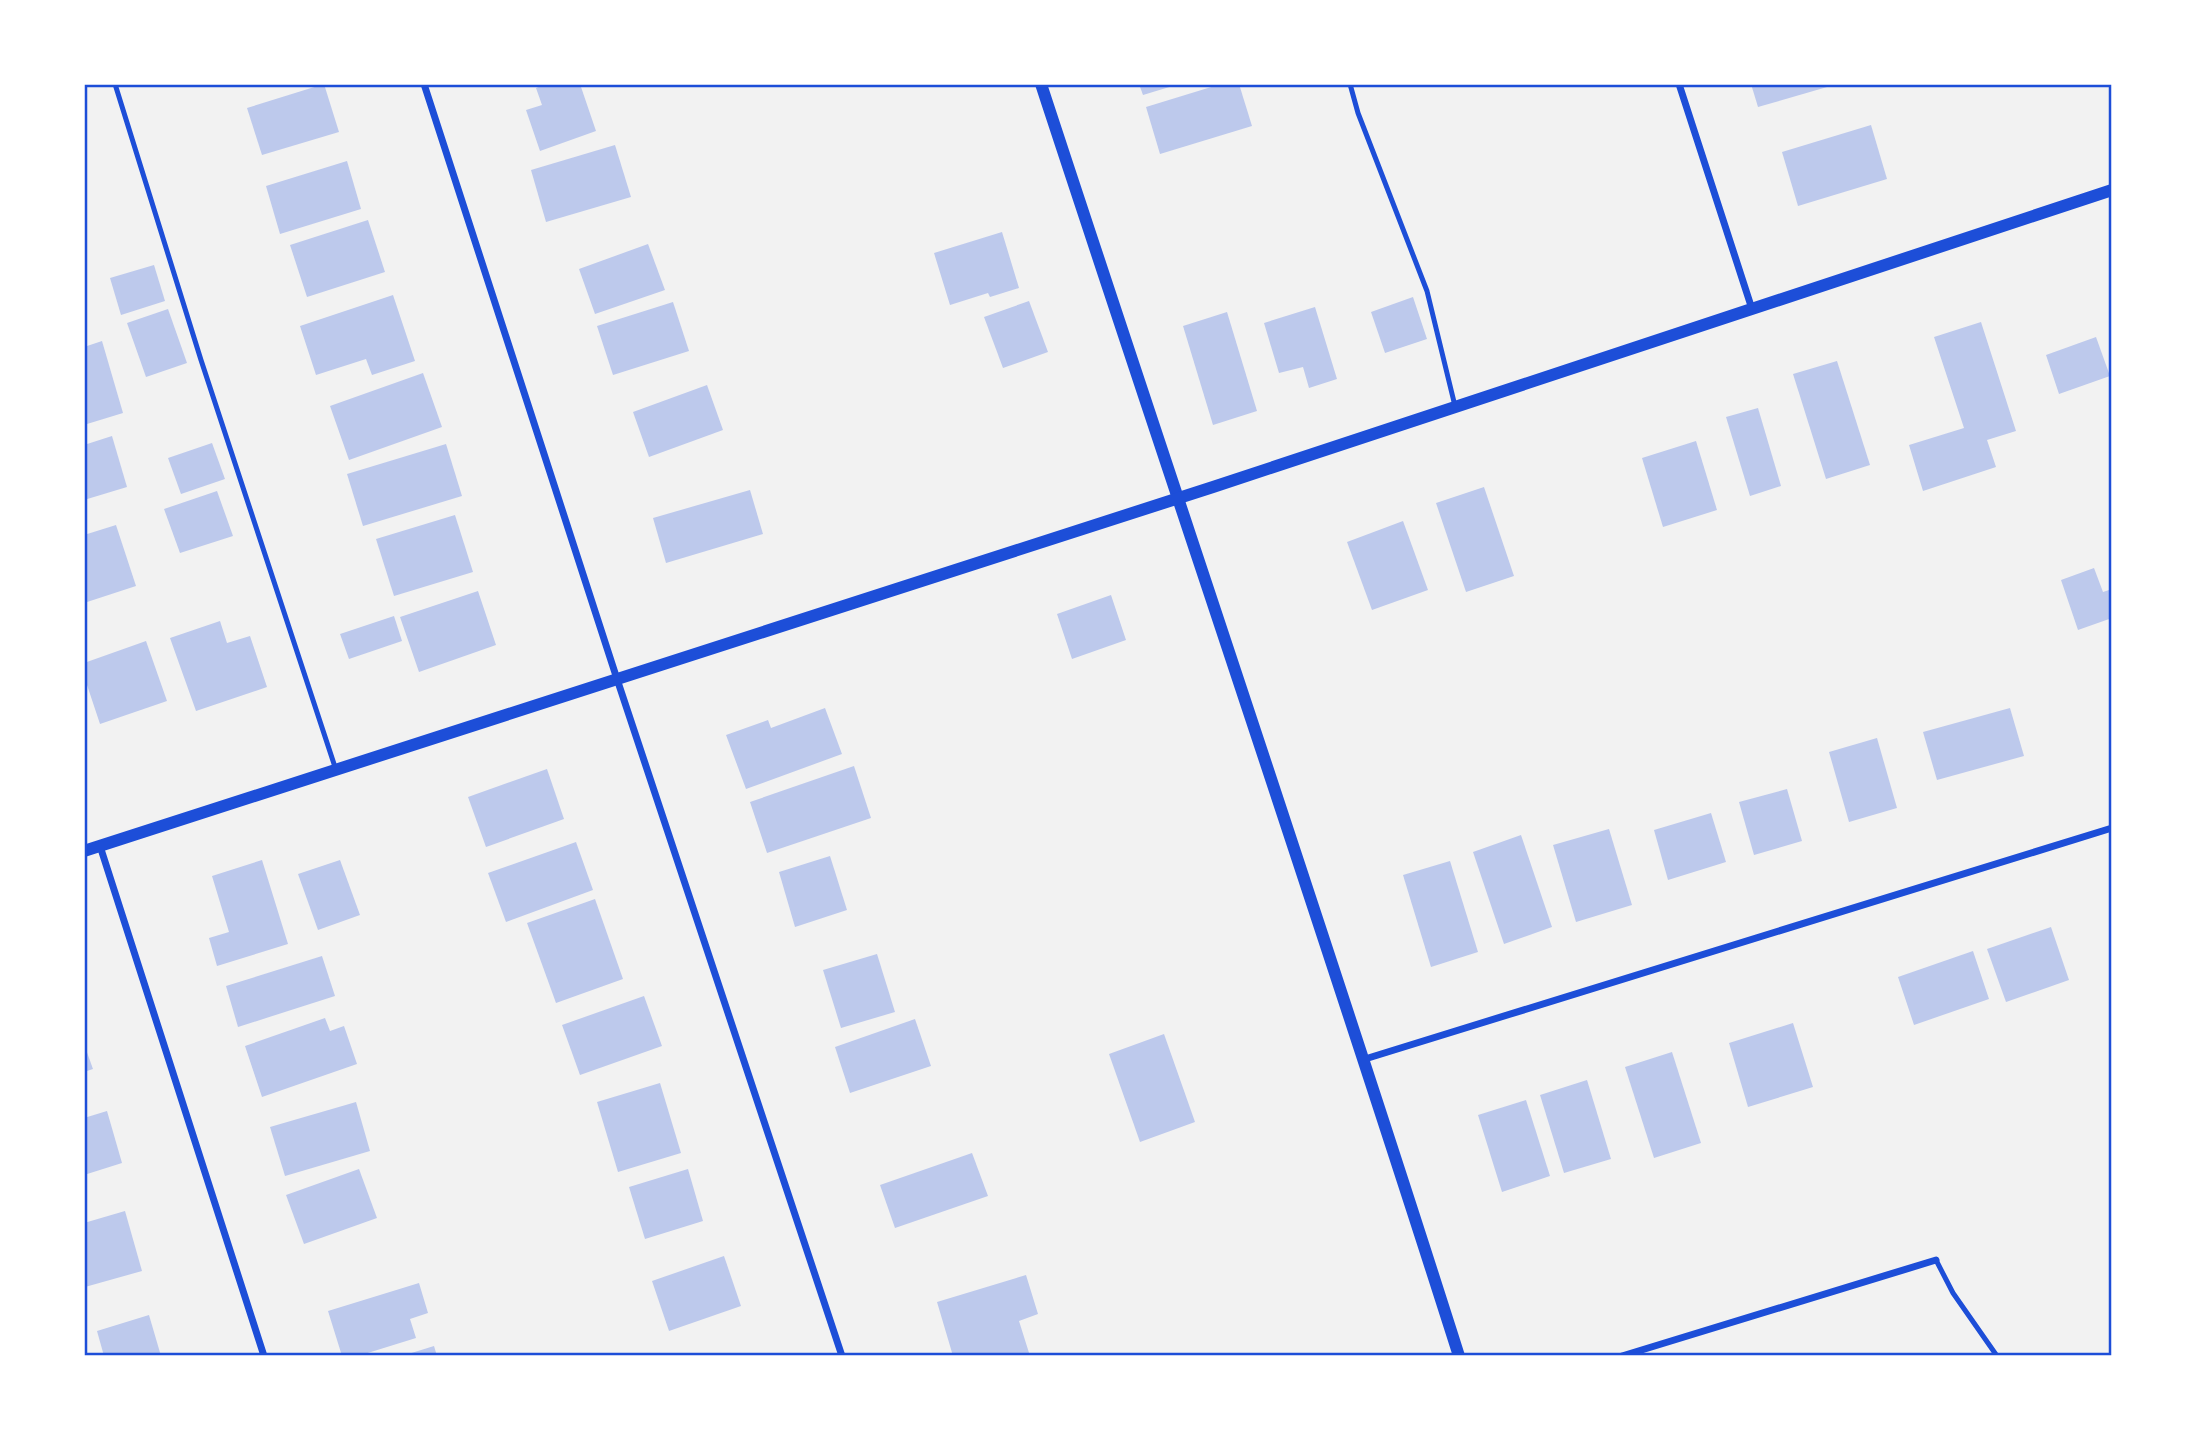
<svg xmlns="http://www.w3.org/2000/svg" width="2196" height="1440" font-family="'PT Sans',sans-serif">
<rect width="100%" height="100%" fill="#f2f2f2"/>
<g fill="#bdc9ec">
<polygon points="324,84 339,132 262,155 247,108"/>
<polygon points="546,84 580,84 596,131 540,151 526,110 542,105 536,88"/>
<polygon points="1139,84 1176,84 1176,85 1143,95"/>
<polygon points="1221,84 1239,84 1252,126 1160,154 1146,107"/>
<polygon points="1751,84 1834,84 1834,85 1758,107"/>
<polygon points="1871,125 1887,179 1798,206 1782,152"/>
<polygon points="615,145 631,197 546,222 531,170"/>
<polygon points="347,161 361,209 280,234 266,186"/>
<polygon points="368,220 385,272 307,297 290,245"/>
<polygon points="1002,232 1019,288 990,297 988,293 950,305 934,253"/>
<polygon points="648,244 665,290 595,314 579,269"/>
<polygon points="154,265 165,301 121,315 110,278"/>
<polygon points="393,295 415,361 372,375 366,359 316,375 300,326"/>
<polygon points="1413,297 1427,339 1385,353 1371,312"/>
<polygon points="1029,301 1048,352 1003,368 984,317"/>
<polygon points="673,302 689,351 613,375 597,326"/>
<polygon points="1315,307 1337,379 1309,388 1303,367 1279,373 1264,323"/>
<polygon points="168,309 187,363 146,377 127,323"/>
<polygon points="1227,312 1257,411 1213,425 1183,326"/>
<polygon points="1981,322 2016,431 1987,440 1996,467 1923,491 1909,445 1964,428 1934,337"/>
<polygon points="2096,337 2110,376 2059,394 2046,355"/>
<polygon points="102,341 123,413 87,424 84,413 84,347"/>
<polygon points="1837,361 1870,465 1826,479 1793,374"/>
<polygon points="423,373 442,427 349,460 330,406"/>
<polygon points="707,385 723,430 649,457 633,412"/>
<polygon points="1758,408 1781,486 1750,496 1726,417"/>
<polygon points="112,436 127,487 84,500 84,445"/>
<polygon points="1696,441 1717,510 1663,527 1642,458"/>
<polygon points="212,443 225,479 181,494 168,458"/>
<polygon points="446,444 462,496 363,526 347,474"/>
<polygon points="1484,487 1514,576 1466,592 1436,503"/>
<polygon points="750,490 763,534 666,563 653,518"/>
<polygon points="217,491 233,536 180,553 164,509"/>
<polygon points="455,515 473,572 394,596 376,539"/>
<polygon points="1403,521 1428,590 1372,610 1347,542"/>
<polygon points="116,525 136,586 84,603 84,535"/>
<polygon points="2094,568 2103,592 2112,589 2112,618 2078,630 2061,580"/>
<polygon points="478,591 496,645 419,672 400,617"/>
<polygon points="1111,595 1126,640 1072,659 1057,614"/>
<polygon points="394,616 402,641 349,659 340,634"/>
<polygon points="220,621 227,643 250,636 267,687 196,711 170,638"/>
<polygon points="146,641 167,701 100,724 84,676 84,663"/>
<polygon points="825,708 842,754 746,789 726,735 768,720 771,728"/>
<polygon points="2010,708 2024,756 1937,780 1923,732"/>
<polygon points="1877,738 1897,808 1849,822 1829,752"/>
<polygon points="854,766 871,818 767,853 750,802"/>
<polygon points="547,769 564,819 486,847 468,797"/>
<polygon points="1787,789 1802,841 1754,855 1739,802"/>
<polygon points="1711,813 1726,862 1668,880 1654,830"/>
<polygon points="1609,829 1632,905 1576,922 1553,845"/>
<polygon points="1521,835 1552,927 1504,944 1473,852"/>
<polygon points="576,842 593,890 506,922 488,873"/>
<polygon points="830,856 847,910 795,927 779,872"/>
<polygon points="262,860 288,944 217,966 209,938 229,932 212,876"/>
<polygon points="340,860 360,915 318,930 298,874"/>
<polygon points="1450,861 1478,952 1431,967 1403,875"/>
<polygon points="595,899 623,979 556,1003 527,923"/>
<polygon points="2051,927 2069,980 2006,1002 1987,949"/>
<polygon points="1973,951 1989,999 1914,1025 1898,977"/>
<polygon points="877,954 895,1012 841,1028 823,970"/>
<polygon points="322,956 335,996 238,1027 226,986"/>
<polygon points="644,996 662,1046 580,1075 562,1025"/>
<polygon points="325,1018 330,1031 344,1026 357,1064 262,1097 245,1046"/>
<polygon points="915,1019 931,1066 850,1093 835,1047"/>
<polygon points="1793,1023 1813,1087 1748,1107 1729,1043"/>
<polygon points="1164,1034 1195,1122 1140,1142 1109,1054"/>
<polygon points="84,1044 93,1069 84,1072"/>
<polygon points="1672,1052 1701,1143 1654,1158 1625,1067"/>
<polygon points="1587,1080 1611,1159 1564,1173 1540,1095"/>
<polygon points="660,1083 681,1153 618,1172 597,1102"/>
<polygon points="1526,1100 1550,1176 1502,1192 1478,1115"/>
<polygon points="356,1102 370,1151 285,1176 270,1127"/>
<polygon points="107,1111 122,1163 84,1175 84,1118"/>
<polygon points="972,1153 988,1196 895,1228 880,1185"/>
<polygon points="359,1169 377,1218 304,1244 286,1195"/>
<polygon points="688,1169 703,1221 645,1239 629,1187"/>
<polygon points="125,1211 142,1271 85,1287 84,1223"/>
<polygon points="724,1256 741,1306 669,1331 652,1281"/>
<polygon points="1026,1275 1038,1314 1019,1321 1030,1356 953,1356 937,1302"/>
<polygon points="419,1283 428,1313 410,1319 416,1338 358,1356 342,1356 328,1311"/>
<polygon points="149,1315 161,1356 104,1356 97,1331"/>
<polygon points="434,1346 437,1356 405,1356 405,1355"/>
</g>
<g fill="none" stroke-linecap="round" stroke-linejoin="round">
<g stroke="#1d4ed8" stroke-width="5">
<polyline points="115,84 201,360 336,770"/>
<polyline points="1350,84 1358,113 1427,291 1455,406"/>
<polyline points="1936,1260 1953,1293 1997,1356"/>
</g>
<g stroke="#1d4ed8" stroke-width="7">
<polyline points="424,84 617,679 842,1356"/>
<polyline points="1679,84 1752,309"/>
<polyline points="100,846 264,1356"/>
<polyline points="1365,1059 2112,828"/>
<polyline points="1622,1356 1936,1260"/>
</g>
<g stroke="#1d4ed8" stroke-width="12">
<path d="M1041,84C1180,508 1324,931 1459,1356"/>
<polyline points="84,851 1213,487 2112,190"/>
</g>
</g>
<rect width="2196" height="1440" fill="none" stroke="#ffffff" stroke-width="172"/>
<rect x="86" y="86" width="2024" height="1268" fill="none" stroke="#1d4ed8" stroke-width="2.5"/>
</svg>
